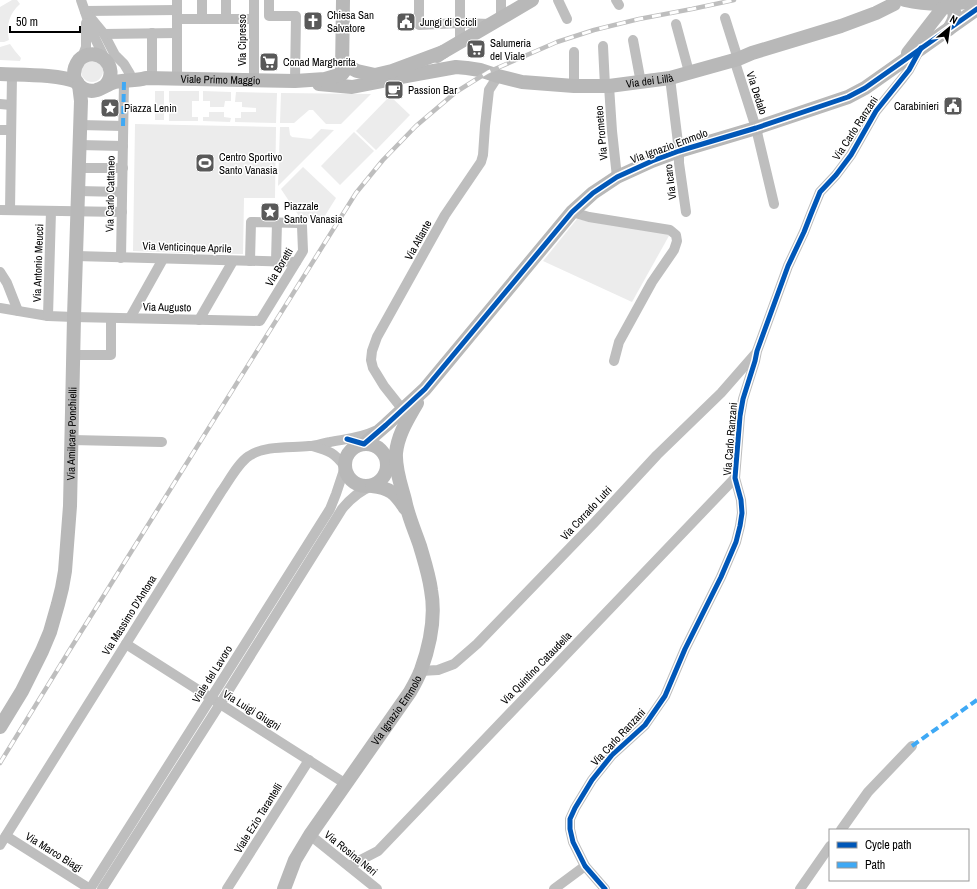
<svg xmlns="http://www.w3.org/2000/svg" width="977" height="889" font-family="'Archivo Narrow',sans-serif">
<rect width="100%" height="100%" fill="#fff"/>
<g fill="#ececec">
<path d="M12,0H17L20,4C9,14 6,25 9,40L4,42H0V7Z"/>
<polygon points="10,44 15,51 21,58 20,61 0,60 0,47"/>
<circle cx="92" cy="71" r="11"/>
<rect x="155" y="91" width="9" height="29"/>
<polygon points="169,91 199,91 199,101 192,101 192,117 198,117 198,121 169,121"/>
<polygon points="203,91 231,92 231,101 225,101 224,107 210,107 210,101 203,101"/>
<polygon points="236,92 277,93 276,123 235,122 235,118 241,118 241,112 256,112 256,108 242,107 242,102 235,102"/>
<polygon points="281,93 371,94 341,124 326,124 313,110 309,110 294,123 280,123"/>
<polygon points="390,96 410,115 376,150 356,131"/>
<polygon points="209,112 224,112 224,117 231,118 230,122 203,121 203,117 209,117"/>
<polygon points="135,124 276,127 275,198 244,198 243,254 185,253 133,251"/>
<polygon points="280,127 289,127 290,135 292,137 311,139 321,129 334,130 278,186"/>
<polygon points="354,132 374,151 340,185 321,166"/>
<polygon points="303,167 336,198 321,222 317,219 301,219 281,189"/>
<polygon points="577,219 670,234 632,302 543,261"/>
</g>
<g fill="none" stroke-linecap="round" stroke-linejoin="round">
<g stroke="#bebebe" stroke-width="10">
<polyline points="81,0 92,32 105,59"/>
<polyline points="177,0 177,78"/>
<polyline points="269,0 269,16 296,16 295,81"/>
<polyline points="419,0 419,25 460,23 490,24"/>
<polyline points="501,0 501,19"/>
<polyline points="558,0 567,19"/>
<polyline points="616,0 619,5"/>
<polyline points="85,11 177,10"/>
<polyline points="85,11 104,34 115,55 124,64 130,74"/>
<polyline points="725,18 738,59"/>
<polyline points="177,19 254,19"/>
<polyline points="202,19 202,0"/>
<polyline points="226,19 226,0"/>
<polyline points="676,24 689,72"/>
<polyline points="152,33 152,79"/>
<polyline points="104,34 177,33"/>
<polyline points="633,40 641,83"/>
<polyline points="460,42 460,0"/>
<polyline points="603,46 605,86"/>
<polyline points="82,57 86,47 86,23"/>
<polyline points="734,59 756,128 774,204"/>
<polyline points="670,78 679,151 679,163 686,212"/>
<polyline points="254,80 254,0"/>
<polyline points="574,86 574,52"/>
<polyline points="609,86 612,131 617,177"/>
<polyline points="0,104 11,105"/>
<polyline points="80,125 123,126"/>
<polyline points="0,130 11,130"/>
<polyline points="79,145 123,146"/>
<polyline points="79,168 123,168"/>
<polyline points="78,191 122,192"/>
<polyline points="0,210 122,212"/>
<polyline points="10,210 12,75"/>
<polyline points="572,212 589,217 670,230 676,235 677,241 674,250 652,282 619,342 614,361"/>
<polyline points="76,256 296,262"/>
<polyline points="121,258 124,81"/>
<polyline points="276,262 277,222"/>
<polyline points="0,272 7,283 18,311"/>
<polyline points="0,308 48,316 74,317 260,321 303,251 302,226 299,223 251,222 250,261"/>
<polyline points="48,316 51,211"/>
<polyline points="130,318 163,259"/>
<polyline points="199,320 233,261"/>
<polyline points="74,355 111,355 111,318"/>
<polyline points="403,410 384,386 373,368 371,360 372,351 377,337 445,215 481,162 483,155 485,126 489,90 498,76"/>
<polyline points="72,440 162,442"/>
<polyline points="126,644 346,784"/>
<polyline points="421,671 438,670 454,664 477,644 594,523 657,455 721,393 756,353"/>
<polyline points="841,830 868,792 912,746"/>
<polyline points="310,835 377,889"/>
<polyline points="6,836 90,889"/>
<path d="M0,845L221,492C229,481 238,463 249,456C265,445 291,448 309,446C316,446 323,443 330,442C346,439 361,438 375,431"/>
<polyline points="349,866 378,851 735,478"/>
<path d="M90,889L211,698L330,509L336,494L345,467C334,452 329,451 312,446"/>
<path d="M102,889L220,704L342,509C351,498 359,491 372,486"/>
<polyline points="227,889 309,760"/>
<polyline points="554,889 585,866"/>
<polyline points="605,889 585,866 573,842 570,829 570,819 575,808 592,780 612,755 645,725 665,696 685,649 721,577 736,542 740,526 742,513 741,500 735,478 740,416 743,399 755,361 757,351 788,266 804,232 811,214 820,192 836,175 851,155 876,111 902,79 909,70 919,51"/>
<polyline points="800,889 830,846"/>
</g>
<g stroke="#b8b8b8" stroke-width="14">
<path d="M905,0C930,6 952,5 977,0"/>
<path d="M908,53L942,9L951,4C957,16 955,19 949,29"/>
<polyline points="437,56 443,52 532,0"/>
<polyline points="342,73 343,0"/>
<path d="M0,74C21,75 58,74 77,82"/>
<path id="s1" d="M395,78L456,67L467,68L480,70L498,76L522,82L574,86H609L670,78L738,59L752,53L841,26L876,13L894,4"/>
<polyline points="319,84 352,87 388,80"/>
<path id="s2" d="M105,86C122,67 96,43 79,60C76,64 74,69 74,74C74,80 78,86 84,89C96,95 104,85 115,82C125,80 136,81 146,78L295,81L325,79L342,74L345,70L349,68L353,69L357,71L375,75L392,71L443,52"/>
<polyline points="364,444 386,425 425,389 572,212 593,193 617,177 652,161 679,151 756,128 848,97 865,88 977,9"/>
<circle cx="366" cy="465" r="21"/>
<path d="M372,486C390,488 395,493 405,508"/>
<path id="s3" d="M0,727L22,691L42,651L50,632L58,604L62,588L65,571L70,506L74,317L81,101L79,85"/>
<path id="s4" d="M284,889L295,860L310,835L410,692C414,685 418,678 421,670C430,645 436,617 431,590C429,575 424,560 420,546C415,531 408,516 405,500C401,485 395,469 396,453C398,434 408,419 417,403"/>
</g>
<defs>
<polyline id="rail" points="0,763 69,651 356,193 383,160 416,126 456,92 488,72 557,42 594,30 639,19 692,9 734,0"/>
</defs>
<use href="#rail" stroke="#bebebe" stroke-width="4.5"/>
<use href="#rail" stroke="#fff" stroke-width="3" stroke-dasharray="9" stroke-linecap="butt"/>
<g stroke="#3fa9f5" stroke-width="4" stroke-dasharray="8 4" stroke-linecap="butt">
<polyline points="123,126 124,81"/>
<polyline points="912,746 977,700"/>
</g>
<defs>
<g id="cycleway">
<polyline points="347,439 364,444 386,425 425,389 572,212 593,193 617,177 652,161 679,151 756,128 848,97 865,88 977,9"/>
<polyline points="605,889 585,866 573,842 570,829 570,819 575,808 592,780 612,755 645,725 665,696 685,649 721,577 736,542 740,526 742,513 741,500 735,478 740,416 743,399 755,361 757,351 788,266 804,232 811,214 820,192 836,175 851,155 876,111 909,70 921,48"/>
</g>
</defs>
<use href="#cycleway" stroke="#fff" stroke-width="8"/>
<use href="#cycleway" stroke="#0057b8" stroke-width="5"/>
</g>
<defs>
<symbol id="church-square" viewBox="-11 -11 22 22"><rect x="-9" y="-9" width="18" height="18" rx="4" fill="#595959" stroke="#fff"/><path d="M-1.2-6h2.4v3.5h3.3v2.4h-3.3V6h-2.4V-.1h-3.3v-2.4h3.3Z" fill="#fff"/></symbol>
<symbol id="civic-square" viewBox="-11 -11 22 22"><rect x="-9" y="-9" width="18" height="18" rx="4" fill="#595959" stroke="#fff"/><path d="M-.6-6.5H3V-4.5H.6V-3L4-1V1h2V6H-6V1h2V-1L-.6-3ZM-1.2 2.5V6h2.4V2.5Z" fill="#fff"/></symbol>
<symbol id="supermarket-square" viewBox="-11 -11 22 22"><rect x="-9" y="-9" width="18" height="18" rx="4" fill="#595959" stroke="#fff"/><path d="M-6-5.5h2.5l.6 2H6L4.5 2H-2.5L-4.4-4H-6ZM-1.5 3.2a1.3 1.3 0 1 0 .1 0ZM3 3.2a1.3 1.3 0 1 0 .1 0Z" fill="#fff"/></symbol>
<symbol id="cafe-square" viewBox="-11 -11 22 22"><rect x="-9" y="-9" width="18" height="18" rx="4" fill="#595959" stroke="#fff"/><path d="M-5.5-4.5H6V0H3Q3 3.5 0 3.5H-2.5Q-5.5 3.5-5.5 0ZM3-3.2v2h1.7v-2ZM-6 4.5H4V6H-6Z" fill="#fff"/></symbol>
<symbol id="sight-square" viewBox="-11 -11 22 22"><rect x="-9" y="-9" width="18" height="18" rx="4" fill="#595959" stroke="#fff"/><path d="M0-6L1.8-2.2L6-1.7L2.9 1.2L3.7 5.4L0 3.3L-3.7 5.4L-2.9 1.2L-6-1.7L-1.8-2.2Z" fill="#fff"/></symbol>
<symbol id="stadium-square" viewBox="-11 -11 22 22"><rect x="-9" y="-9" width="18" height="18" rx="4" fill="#595959" stroke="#fff"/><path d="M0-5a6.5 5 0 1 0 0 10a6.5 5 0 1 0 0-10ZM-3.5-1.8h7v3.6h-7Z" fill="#fff"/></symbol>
</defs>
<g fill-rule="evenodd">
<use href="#church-square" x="302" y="10" width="22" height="22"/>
<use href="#civic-square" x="395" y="11" width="22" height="22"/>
<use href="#supermarket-square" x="465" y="38" width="22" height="22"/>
<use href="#supermarket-square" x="258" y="51" width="22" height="22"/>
<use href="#cafe-square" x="383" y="79" width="22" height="22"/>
<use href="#civic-square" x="942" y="95" width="22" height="22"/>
<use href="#sight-square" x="99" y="97" width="22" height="22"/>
<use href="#stadium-square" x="194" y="152" width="22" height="22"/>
<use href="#sight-square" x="259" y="201" width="22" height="22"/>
</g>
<g text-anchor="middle" stroke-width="3" stroke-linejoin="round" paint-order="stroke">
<g font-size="11" fill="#000" stroke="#fff" text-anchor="start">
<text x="327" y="19">Chiesa San<tspan x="327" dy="13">Salvatore</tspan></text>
<text x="420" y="26">Jungi di Scicli</text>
<text x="490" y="47">Salumeria<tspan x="490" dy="13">del Viale</tspan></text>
<text x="283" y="66">Conad Margherita</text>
<text x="408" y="94">Passion Bar</text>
<text x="939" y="110" text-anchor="end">Carabinieri</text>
<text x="124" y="112">Piazza Lenin</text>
<text x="219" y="161">Centro Sportivo<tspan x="219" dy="13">Santo Vanasia</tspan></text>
<text x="284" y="210">Piazzale<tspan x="284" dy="13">Santo Vanasia</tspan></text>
</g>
<g font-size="11" fill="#000" stroke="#fff">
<text transform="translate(242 40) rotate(-90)" y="4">Via Cipresso</text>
<text dy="4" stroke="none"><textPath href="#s2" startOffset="231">Viale Primo Maggio</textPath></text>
<text dy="4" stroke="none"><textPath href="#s1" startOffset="258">Via dei Lillà</textPath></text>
<text transform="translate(757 93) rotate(72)" y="4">Via Dedalo</text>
<text transform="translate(855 128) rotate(-57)" y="4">Via Carlo Ranzani</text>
<text transform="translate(601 133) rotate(-95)" y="4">Via Prometeo</text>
<text transform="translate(669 146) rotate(-20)" y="4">Via Ignazio Emmolo</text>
<text transform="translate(670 182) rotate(-97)" y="4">Via Icaro</text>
<text transform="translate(110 194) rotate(-89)" y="4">Via Carlo Cattaneo</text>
<text transform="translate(418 240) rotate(-61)" y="4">Via Atlante</text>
<text transform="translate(187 247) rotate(2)" y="4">Via Venticinque Aprile</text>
<text transform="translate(38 263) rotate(-88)" y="4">Via Antonio Meucci</text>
<text transform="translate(279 267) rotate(-59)" y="4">Via Boretti</text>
<text transform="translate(167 307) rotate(1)" y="4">Via Augusto</text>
<text dy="4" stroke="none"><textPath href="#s3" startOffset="308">Via Amilcare Ponchielli</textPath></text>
<text transform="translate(730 439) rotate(-85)" y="4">Via Carlo Ranzani</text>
<text transform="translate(586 513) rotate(-47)" y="4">Via Corrado Lutri</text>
<text transform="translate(129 615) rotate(-58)" y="4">Via Massimo D'Antona</text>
<text transform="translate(536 668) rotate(-46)" y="4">Via Quintino Cataudella</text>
<text transform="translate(212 674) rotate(-58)" y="4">Viale del Lavoro</text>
<text transform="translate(252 710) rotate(32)" y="4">Via Luigi Giugni</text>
<text dy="4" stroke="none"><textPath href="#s4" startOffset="212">Via Ignazio Emmolo</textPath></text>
<text transform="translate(618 737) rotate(-47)" y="4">Via Carlo Ranzani</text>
<text transform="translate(258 818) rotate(-58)" y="4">Viale Ezio Tarantelli</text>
<text transform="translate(54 852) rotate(32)" y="4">Via Marco Biagi</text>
<text transform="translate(351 853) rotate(39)" y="4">Via Rosina Neri</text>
</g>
</g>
<rect x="829" y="829" width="140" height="52" fill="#ffffff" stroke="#999999"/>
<rect x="837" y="842" width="20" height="6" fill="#0057b8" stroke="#999999"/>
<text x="865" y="849" font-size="12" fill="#000000">Cycle path</text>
<rect x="837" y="862" width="20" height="6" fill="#3fa9f5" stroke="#999999"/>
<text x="865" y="869" font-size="12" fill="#000000">Path</text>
<g transform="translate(949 28) rotate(29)" stroke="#ffffff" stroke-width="3" paint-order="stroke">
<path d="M0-3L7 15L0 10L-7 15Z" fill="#000000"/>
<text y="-6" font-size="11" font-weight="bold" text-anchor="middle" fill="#000000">N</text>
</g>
<path d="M10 26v6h70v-6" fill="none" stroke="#000000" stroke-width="2"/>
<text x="16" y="26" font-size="12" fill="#000000" stroke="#ffffff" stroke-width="3" paint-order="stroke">50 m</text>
</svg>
